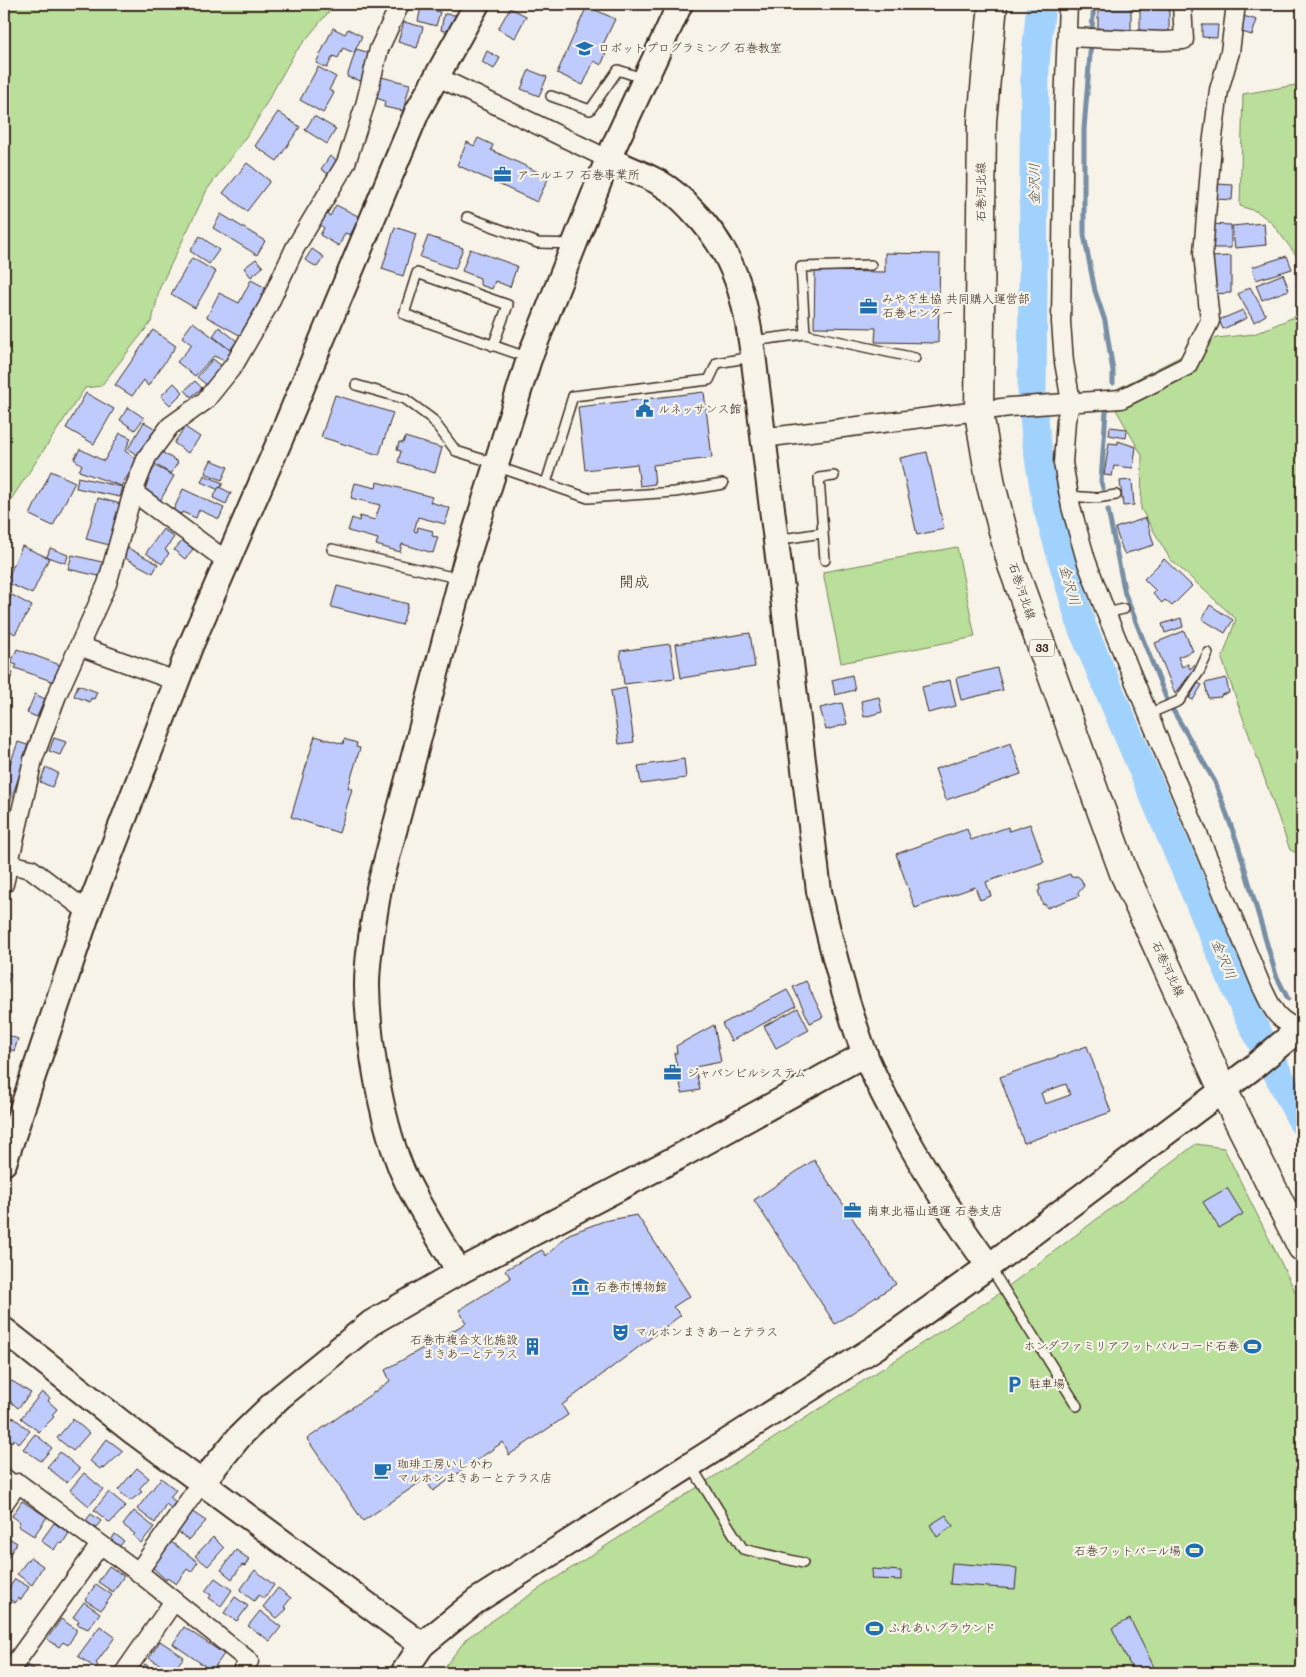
<svg xmlns="http://www.w3.org/2000/svg" width="1306" height="1677" font-family="Mali,'Klee One',sans-serif">
<rect width="100%" height="100%" fill="#f7f3e8"/>
<filter id="ink" filterUnits="userSpaceOnUse"><feTurbulence type="fractalNoise" baseFrequency=".02" numOctaves="2"/><feDisplacementMap in="SourceGraphic" scale="10" xChannelSelector="R" yChannelSelector="G"/><feConvolveMatrix kernelMatrix="1 2 1 2 8 2 1 2 1" color-interpolation-filters="sRGB"/></filter>
<g filter="url(#ink)">
<g fill="#b9df9a" stroke="#7a845c">
<polygon points="4,4 335,4 294,54 253,127 207,190 160,287 152,321 101,386 85,388 4,510"/>
<polygon points="1302,84 1302,263 1272,223 1258,212 1240,206 1243,94"/>
<polygon points="1302,304 1302,855 1290,850 1222,659 1236,619 1170,559 1141,509 1142,455 1107,394 1217,338 1254,334 1301,314"/>
<polygon points="957,547 975,637 841,663 823,572"/>
<polygon points="1196,1144 1224,1148 1302,1305 1302,1673 440,1673 467,1638 534,1592 994,1297"/>
</g>
<g fill="none" stroke-linecap="round" stroke-linejoin="round">
<g stroke="#788ea4" stroke-width="5">
<polyline points="1094,4 1084,129 1084,235 1095,291 1105,321 1113,371 1113,383"/>
<polyline points="1103,488 1101,481 1106,411"/>
<polyline points="1108,510 1125,594 1167,700 1215,782 1238,845 1276,975 1288,999"/>
</g>
<polyline stroke="#a1d1fd" stroke-width="29" points="1041,4 1035,64 1032,394 1036,439 1047,506 1082,627 1245,1009 1302,1121"/>
</g>
<g fill="#becbfc" stroke="#3b2a1e" fill-rule="evenodd">
<rect x="1098" y="4" width="33" height="26"/>
<rect x="1210" y="4" width="13" height="5"/>
<polygon points="587,6 615,19 600,51 606,54 601,65 594,61 583,85 557,73"/>
<polygon points="421,7 440,12 436,26 418,21"/>
<polygon points="510,8 526,16 515,38 498,29"/>
<polygon points="1140,8 1169,9 1169,32 1162,32 1162,37 1154,37 1154,31 1140,31"/>
<polygon points="444,14 456,15 449,32 441,30"/>
<polygon points="1240,15 1257,20 1252,35 1235,30"/>
<polygon points="404,22 423,27 417,48 398,42"/>
<polygon points="1202,25 1218,25 1217,38 1202,37"/>
<polygon points="333,28 345,34 348,29 362,36 354,53 343,48 338,58 333,56 327,68 316,63"/>
<polygon points="356,49 370,53 361,81 347,77"/>
<polygon points="487,51 500,58 494,69 482,62"/>
<polygon points="318,67 336,77 329,90 334,93 323,113 300,100"/>
<polygon points="529,70 547,77 539,96 521,89"/>
<polygon points="381,77 410,84 403,111 384,107 385,101 376,98"/>
<polygon points="278,112 300,127 277,161 255,146"/>
<polygon points="314,116 336,129 327,144 305,130"/>
<polygon points="478,138 493,145 491,150 549,177 537,202 457,165 467,142 474,146"/>
<polygon points="330,156 340,163 331,176 321,169"/>
<polygon points="247,163 270,181 247,211 223,193"/>
<polygon points="1217,184 1233,185 1232,200 1216,199"/>
<polygon points="336,205 360,217 350,235 345,233 339,246 320,235 324,228 319,224 325,213 330,216"/>
<polygon points="221,214 265,241 257,255 213,228"/>
<polygon points="1264,223 1266,245 1235,248 1232,226"/>
<polygon points="1210,224 1231,225 1231,248 1209,248"/>
<polygon points="395,227 416,234 403,276 382,269"/>
<polygon points="200,236 219,250 209,264 190,251"/>
<polygon points="428,236 463,248 455,269 420,257"/>
<polygon points="312,249 324,257 317,267 305,260"/>
<polygon points="470,249 517,266 510,287 495,281 492,289 480,285 480,278 462,271"/>
<polygon points="885,253 940,254 938,343 875,342 876,328 814,327 815,271 885,272"/>
<polygon points="1231,256 1231,293 1211,294 1211,257"/>
<polygon points="1287,256 1292,269 1256,280 1252,267"/>
<polygon points="192,258 216,272 195,308 171,294"/>
<polygon points="256,259 263,267 251,277 244,268"/>
<polygon points="1283,274 1289,290 1262,300 1256,285"/>
<polygon points="251,280 268,289 243,337 207,317 219,293 239,303"/>
<polygon points="1250,287 1266,315 1254,322 1238,294"/>
<polygon points="1243,310 1247,318 1223,329 1219,320"/>
<polygon points="193,322 234,353 227,362 214,356 195,376 177,362 192,345 182,337"/>
<polygon points="219,327 237,341 230,350 213,336"/>
<polygon points="153,330 176,346 148,386 144,380 132,396 115,385"/>
<polygon points="213,359 223,367 208,386 197,377"/>
<polygon points="195,381 202,388 191,397 185,390"/>
<polygon points="174,383 183,392 170,405 161,396"/>
<polygon points="704,392 712,458 653,465 655,484 640,486 637,464 585,470 578,407"/>
<polygon points="86,393 114,409 94,444 66,428"/>
<polygon points="335,395 393,413 379,455 321,437"/>
<polygon points="128,407 144,418 135,430 120,420"/>
<polygon points="144,422 156,429 140,457 128,449"/>
<polygon points="185,427 200,437 188,453 174,443"/>
<polygon points="1110,427 1127,429 1126,438 1109,435"/>
<polygon points="120,433 131,438 125,451 138,460 121,486 79,471 82,465 74,459 80,449 104,461"/>
<polygon points="405,437 442,448 435,473 398,462 401,451 397,450 399,442 403,443"/>
<polygon points="1118,441 1136,447 1133,468 1114,466 1112,476 1104,475 1109,443 1118,444"/>
<polygon points="160,451 178,462 171,474 153,463"/>
<polygon points="927,452 944,529 917,535 900,458"/>
<polygon points="211,460 228,467 222,480 205,473"/>
<polygon points="155,466 174,476 160,501 142,491"/>
<polygon points="51,471 75,482 53,526 30,515"/>
<polygon points="204,475 223,483 219,490 201,482"/>
<polygon points="78,477 123,487 120,497 76,488"/>
<polygon points="1132,480 1134,505 1123,506 1120,481"/>
<polygon points="377,482 432,497 430,502 450,508 445,524 418,517 414,531 417,532 418,527 433,531 432,536 438,537 433,553 402,544 400,552 376,545 378,539 348,531 352,518 359,521 360,516 375,520 380,505 351,498 355,483 376,488"/>
<polygon points="219,487 231,493 226,504 213,498"/>
<polygon points="183,489 224,508 219,519 199,510 196,518 182,512 181,514 173,511"/>
<polygon points="98,498 121,504 109,545 86,539"/>
<polygon points="1146,518 1154,545 1124,554 1115,528"/>
<polygon points="163,529 174,537 165,550 169,553 162,564 146,553"/>
<polygon points="183,540 193,549 185,559 174,550"/>
<polygon points="22,546 49,558 32,594 6,582"/>
<polygon points="50,548 68,555 66,563 47,557"/>
<polygon points="128,548 158,564 153,573 123,557"/>
<polygon points="72,555 106,563 103,577 68,569"/>
<polygon points="1164,559 1192,586 1172,606 1165,600 1162,603 1153,594 1156,591 1144,579"/>
<polygon points="337,586 408,604 402,625 331,607"/>
<polygon points="12,595 32,606 15,634 4,627 4,610"/>
<polygon points="1210,605 1233,620 1225,633 1202,619"/>
<polygon points="1181,618 1183,627 1165,633 1162,624"/>
<polygon points="1184,631 1193,651 1178,657 1182,667 1188,664 1190,669 1194,665 1196,667 1175,694 1155,643"/>
<polygon points="750,633 755,667 681,678 676,644"/>
<polygon points="670,644 675,678 624,684 620,651"/>
<polygon points="17,649 60,665 54,682 15,668 17,665 11,663"/>
<polygon points="4,663 12,666 10,672 13,673 7,687 5,686 4,689"/>
<polygon points="997,668 1003,690 961,700 956,678"/>
<polygon points="852,675 855,690 835,695 832,680"/>
<polygon points="1226,678 1229,693 1221,695 1221,697 1208,698 1205,683"/>
<polygon points="950,680 956,706 928,713 922,687"/>
<polygon points="1198,683 1202,685 1193,700 1189,698"/>
<polygon points="78,685 97,692 94,699 91,698 90,702 74,696"/>
<polygon points="626,688 634,742 619,744 611,691"/>
<polygon points="35,694 45,699 37,717 27,713"/>
<polygon points="879,697 882,712 864,717 861,701"/>
<polygon points="842,703 847,724 826,730 820,708"/>
<polygon points="315,736 343,744 344,739 357,743 356,747 360,748 348,788 352,789 339,833 291,817"/>
<polygon points="54,738 66,742 60,755 49,751"/>
<polygon points="18,742 30,746 10,802 4,800 4,765 9,767"/>
<polygon points="1011,743 1021,774 946,800 935,769"/>
<polygon points="684,759 686,778 641,784 638,766"/>
<polygon points="46,767 58,773 52,787 40,782"/>
<polygon points="1030,824 1044,862 986,882 991,896 980,900 975,887 915,908 896,854 967,829 971,840 1008,827 1009,831"/>
<polygon points="1070,874 1071,877 1077,876 1081,879 1084,886 1078,893 1079,896 1047,908 1045,904 1043,905 1038,891 1040,890 1039,885"/>
<polygon points="4,971 11,974 4,992"/>
<polygon points="806,981 823,1017 810,1023 793,987"/>
<polygon points="787,990 796,1006 731,1041 722,1024"/>
<polygon points="798,1008 809,1030 776,1048 764,1026"/>
<polygon points="714,1025 721,1062 695,1067 700,1090 682,1093 674,1053 677,1053 676,1046"/>
<polygon points="5,1034 18,1039 14,1051 4,1047"/>
<path d="M1087,1046L1111,1112L1024,1143L1000,1077ZM1066,1084L1070,1095L1045,1104L1041,1093Z"/>
<polygon points="814,1160 896,1284 835,1324 754,1200"/>
<polygon points="1227,1188 1243,1214 1219,1228 1203,1202"/>
<polygon points="637,1215 690,1296 673,1307 681,1315 562,1405 568,1415 509,1455 503,1442 433,1491 425,1479 363,1521 307,1439 390,1381 385,1370 466,1323 459,1310 511,1278 505,1270 542,1250 546,1256 569,1234 604,1221"/>
<polygon points="12,1381 31,1393 18,1408 4,1396 4,1390"/>
<polygon points="42,1392 50,1398 48,1401 57,1409 52,1415 54,1417 39,1432 21,1418"/>
<polygon points="13,1417 30,1431 19,1444 14,1439 12,1442 4,1435 4,1428"/>
<polygon points="73,1419 89,1433 73,1451 57,1438"/>
<polygon points="35,1434 52,1448 41,1461 23,1449"/>
<polygon points="107,1439 123,1451 104,1469 102,1467 100,1469 90,1461"/>
<polygon points="60,1452 80,1469 67,1483 47,1467"/>
<polygon points="137,1468 149,1478 139,1489 142,1492 130,1501 118,1490"/>
<polygon points="84,1473 103,1489 89,1506 70,1490"/>
<polygon points="161,1478 176,1490 170,1497 176,1502 171,1508 166,1504 155,1523 137,1509"/>
<polygon points="109,1492 126,1506 110,1523 94,1510"/>
<polygon points="22,1501 47,1517 34,1536 18,1526 20,1522 12,1516"/>
<polygon points="134,1511 154,1527 141,1543 133,1536 135,1534 123,1525"/>
<polygon points="191,1511 206,1521 189,1540 177,1531"/>
<polygon points="91,1514 101,1521 94,1530 84,1523"/>
<polygon points="946,1515 953,1526 937,1537 930,1525"/>
<polygon points="54,1523 69,1533 62,1544 59,1542 54,1550 41,1541"/>
<polygon points="115,1534 124,1541 118,1548 110,1542"/>
<polygon points="4,1535 17,1543 4,1563"/>
<polygon points="213,1537 224,1548 208,1566 195,1556"/>
<polygon points="170,1541 198,1562 191,1572 187,1569 176,1584 167,1578 166,1580 151,1566"/>
<polygon points="236,1550 249,1559 245,1566 242,1565 232,1579 221,1570"/>
<polygon points="30,1557 43,1566 32,1585 17,1574"/>
<polygon points="952,1563 1017,1568 1015,1589 950,1584"/>
<polygon points="109,1566 124,1576 113,1592 98,1582"/>
<polygon points="872,1569 901,1571 901,1580 871,1579"/>
<polygon points="255,1570 274,1585 264,1599 259,1595 254,1601 240,1590"/>
<polygon points="215,1578 232,1590 221,1606 209,1598 211,1595 205,1591"/>
<polygon points="15,1579 29,1587 21,1600 19,1598 15,1603 4,1596"/>
<polygon points="96,1584 112,1595 101,1610 85,1600"/>
<polygon points="278,1588 291,1598 284,1607 287,1609 277,1618 263,1607"/>
<polygon points="235,1597 248,1606 237,1621 224,1613"/>
<polygon points="84,1602 100,1613 88,1629 77,1624 79,1621 73,1617"/>
<polygon points="260,1611 281,1627 270,1641 248,1626"/>
<polygon points="61,1619 76,1629 76,1632 68,1645 63,1642 59,1647 47,1639"/>
<polygon points="1130,1619 1157,1673 1134,1673 1112,1628"/>
<polygon points="100,1626 115,1637 96,1663 98,1665 95,1668 78,1656"/>
<polygon points="184,1627 224,1654 212,1671 173,1644"/>
<polygon points="160,1641 184,1657 172,1672 149,1658"/>
<polygon points="145,1664 159,1673 139,1673"/>
<polygon points="28,1665 34,1669 33,1673 20,1673"/>
</g>
<g fill="none" stroke-linecap="round" stroke-linejoin="round">
<defs>
<g id="lane">
<polyline points="551,96 590,110 618,70 645,79"/>
<polyline points="467,217 538,243 575,244"/>
<polyline points="805,334 915,358"/>
<polyline points="751,341 805,334 801,267 871,265"/>
<polyline points="493,346 508,305 417,273 404,314 529,358"/>
<polyline points="356,385 405,399 432,419 456,451 497,464 507,470 588,498 675,492 723,484"/>
<polyline points="546,483 573,396 709,380 717,363 752,357"/>
<polyline points="1069,496 1096,498 1116,495"/>
<polyline points="776,540 822,533"/>
<polyline points="332,549 461,579"/>
<polyline points="825,560 819,478 834,476"/>
<polyline points="1106,613 1124,609"/>
<polyline points="1148,714 1179,701 1199,672 1208,653"/>
<polyline points="990,1267 1077,1406"/>
<polyline points="691,1466 743,1549 803,1563"/>
<polyline points="4,1472 18,1483"/>
</g>
<g id="street">
<path d="M1068,4L1064,105L1061,322L1064,362L1071,402L1066,420L1063,463L1071,507L1086,560L1106,613L1261,985C1273,1010 1275,1020 1302,1030"/>
<polyline points="1067,37 1163,41 1184,40 1182,5"/>
<polyline points="438,77 608,159"/>
<polyline points="763,438 1010,407 1121,399 1187,366 1210,321 1203,253 1212,145 1219,90 1230,52 1236,4"/>
<polyline points="133,492 228,562"/>
<polyline points="79,646 176,681"/>
<polyline points="9,864 31,869 88,912"/>
<polyline points="4,884 33,760 57,695 107,584 133,492 147,457 170,426 205,401 234,365 268,306 295,248 346,163 365,105 379,49 400,4"/>
<polyline points="4,1503 18,1483 138,1572 249,1661 241,1673"/>
<polyline points="138,1572 202,1482"/>
<polyline points="8,1673 100,1545"/>
<polyline points="124,1673 174,1601"/>
</g>
<g id="secondary">
<path d="M608,159C625,167 644,174 660,183C672,190 683,200 692,210C737,255 746,301 754,362L819,891C831,946 845,1000 864,1052C874,1078 888,1103 901,1128C928,1176 956,1222 989,1266"/>
<polyline points="4,1163 88,912 190,647 280,440 417,112 477,4"/>
<path d="M459,1272C441,1240 413,1199 400,1166C380,1114 368,1041 367,986C367,954 374,920 379,888L465,564L529,359L608,159L680,4"/>
<polyline points="4,1330 132,1431 422,1645"/>
<polyline points="202,1482 240,1436 280,1397 371,1323 459,1272 682,1155 865,1054"/>
<polyline points="403,1673 422,1645 476,1601 876,1347 989,1266 1251,1069 1299,1029"/>
</g>
<polyline id="primary" points="993,4 982,121 979,413 991,485 1012,565 1124,873 1223,1090 1302,1247"/>
</defs>
<use href="#lane" stroke="#3b2a1e" stroke-width="12"/>
<use href="#street" stroke="#3b2a1e" stroke-width="21"/>
<use href="#secondary" stroke="#3b2a1e" stroke-width="28"/>
<use href="#primary" stroke="#3b2a1e" stroke-width="31"/>
<use href="#lane" stroke="#f7f3e8" stroke-width="9"/>
<use href="#street" stroke="#f7f3e8" stroke-width="18"/>
<use href="#secondary" stroke="#f7f3e8" stroke-width="24"/>
<use href="#primary" stroke="#f7f3e8" stroke-width="28"/>
</g>
</g>
<defs>
<symbol id="school-bare" viewBox="-9 -9 18 18"><path d="M0-5L7-2L0 1L-7-2ZM-4 1L0 2.5L4 1V4Q0 6-4 4Z" fill="#1f6fb2" stroke="#f7f3e8" stroke-width="2.5" paint-order="stroke"/></symbol>
<symbol id="office-bare" viewBox="-9 -9 18 18"><path d="M-6-3h4V-5.5h4V-3h4V5H-6ZM-1-4.5V-3h2v-1.5ZM-6 0V1H6V0Z" fill="#1f6fb2" stroke="#f7f3e8" stroke-width="2.5" paint-order="stroke"/></symbol>
<symbol id="civic-bare" viewBox="-9 -9 18 18"><path d="M-.6-6.5H3V-4.5H.6V-3L4-1V1h2V6H-6V1h2V-1L-.6-3ZM-1.2 2.5V6h2.4V2.5Z" fill="#1f6fb2" stroke="#f7f3e8" stroke-width="2.5" paint-order="stroke"/></symbol>
<symbol id="museum-bare" viewBox="-9 -9 18 18"><path d="M0-6L6-3V-2H-6V-3ZM-5-1h2V3h-2ZM-1-1h2V3h-2ZM3-1h2V3H3ZM-6 4H6V6H-6Z" fill="#1f6fb2" stroke="#f7f3e8" stroke-width="2.5" paint-order="stroke"/></symbol>
<symbol id="theatre-bare" viewBox="-9 -9 18 18"><path d="M-5-5.5Q0-4 5-5.5V0Q5 5 0 6Q-5 5-5 0ZM-3.3-2.5H-1v1.5H-3.3ZM1-2.5H3.3v1.5H1ZM-2.8 1Q0 5.5 2.8 1Z" fill="#1f6fb2" stroke="#f7f3e8" stroke-width="2.5" paint-order="stroke"/></symbol>
<symbol id="stadium-bare" viewBox="-9 -9 18 18"><path d="M0-5a6.5 5 0 1 0 0 10a6.5 5 0 1 0 0-10ZM-3.5-1.8h7v3.6h-7Z" fill="#1f6fb2" stroke="#f7f3e8" stroke-width="2.5" paint-order="stroke"/></symbol>
<symbol id="building-bare" viewBox="-9 -9 18 18"><path d="M-4-6H4V6H1V3H-1V6H-4ZM-2.5-4.3h1.7v1.8h-1.7ZM.8-4.3h1.7v1.8H.8ZM-2.5-1h1.7V.8h-1.7ZM.8-1h1.7V.8H.8Z" fill="#1f6fb2" stroke="#f7f3e8" stroke-width="2.5" paint-order="stroke"/></symbol>
<symbol id="parking-bare" viewBox="-9 -9 18 18"><path d="M-3.5-5.5H1a3.5 3.5 0 0 1 0 7H-1V5.5H-3.5ZM-1-3.4V-.6H.8a1.4 1.4 0 0 0 0-2.8Z" fill="#1f6fb2" stroke="#f7f3e8" stroke-width="2.5" paint-order="stroke"/></symbol>
<symbol id="cafe-bare" viewBox="-9 -9 18 18"><path d="M-5.5-4.5H6V0H3Q3 3.5 0 3.5H-2.5Q-5.5 3.5-5.5 0ZM3-3.2v2h1.7v-2ZM-6 4.5H4V6H-6Z" fill="#1f6fb2" stroke="#f7f3e8" stroke-width="2.5" paint-order="stroke"/></symbol>
</defs>
<g fill-rule="evenodd">
<use href="#school-bare" x="572" y="36" width="25" height="25"/>
<use href="#office-bare" x="490" y="162" width="25" height="25"/>
<use href="#office-bare" x="856" y="294" width="25" height="25"/>
<use href="#civic-bare" x="632" y="396" width="25" height="25"/>
<use href="#office-bare" x="660" y="1060" width="25" height="25"/>
<use href="#office-bare" x="840" y="1198" width="25" height="25"/>
<use href="#museum-bare" x="568" y="1274" width="25" height="25"/>
<use href="#theatre-bare" x="608" y="1320" width="25" height="25"/>
<use href="#stadium-bare" x="1240" y="1334" width="25" height="25"/>
<use href="#building-bare" x="520" y="1334" width="25" height="25"/>
<use href="#parking-bare" x="1002" y="1372" width="25" height="25"/>
<use href="#cafe-bare" x="370" y="1458" width="25" height="25"/>
<use href="#stadium-bare" x="1182" y="1538" width="25" height="25"/>
<use href="#stadium-bare" x="862" y="1616" width="25" height="25"/>
</g>
<g text-anchor="middle" stroke-width="4.5" stroke-linejoin="round" paint-order="stroke">
<rect fill="#f7f3e8" stroke="#73665b" stroke-width="1" x="1029.5" y="639.5" width="25" height="17" rx="4"/>
<g font-size="11" font-weight="bold" fill="#3b2a1e">
<text x="1042" y="652">33</text>
</g>
<g font-size="12" fill="#3b2a1e" stroke="#f7f3e8" text-anchor="start">
<text x="598" y="52">ロボットプログラミング 石巻教室</text>
<text x="517" y="179">アールエフ 石巻事業所</text>
<text x="882" y="303">みやぎ生協 共同購入運営部<tspan x="882" dy="14">石巻センター</tspan></text>
<text x="658" y="413">ルネッサンス館</text>
<text x="687" y="1077">ジャパンビルシステム</text>
<text x="867" y="1215">南東北福山通運 石巻支店</text>
<text x="595" y="1291">石巻市博物館</text>
<text x="635" y="1336">マルホンまきあーとテラス</text>
<text x="518" y="1344" text-anchor="end">石巻市複合文化施設<tspan x="518" dy="14">まきあーとテラス</tspan></text>
<text x="1239" y="1350" text-anchor="end">ホンダファミリアフットバルコード石巻</text>
<text x="1029" y="1388">駐車場</text>
<text x="397" y="1468">珈琲工房いしかわ<tspan x="397" dy="14">マルホンまきあーとテラス店</tspan></text>
<text x="1181" y="1555" text-anchor="end">石巻フットバール場</text>
<text x="888" y="1632">ふれあいグラウンド</text>
</g>
<g font-size="12" fill="#3b2a1e" stroke="#f7f3e8">
<text transform="translate(981 192) rotate(-90)" y="4">石巻河北線</text>
<text transform="translate(1022 591) rotate(71)" y="4">石巻河北線</text>
<text transform="translate(1168 969) rotate(65)" y="4">石巻河北線</text>
</g>
<g font-size="14" font-style="italic" fill="#545456" stroke="#f7f3e8">
<text transform="translate(1034 184) rotate(-90)" y="5">金沢川</text>
<text transform="translate(1070 585) rotate(74)" y="5">金沢川</text>
<text transform="translate(1224 959) rotate(67)" y="5">金沢川</text>
</g>
<g font-size="15" fill="#3b2a1e" stroke="#f7f3e8">
<text x="634" y="587">開成</text>
</g>
</g>
<rect width="1306" height="1677" fill="none" stroke="#f7f3e8" stroke-width="20"/>
<rect x="10" y="10" width="1286" height="1657" fill="none" stroke="#3b2a1e" stroke-width="2" filter="url(#ink)"/>
</svg>
